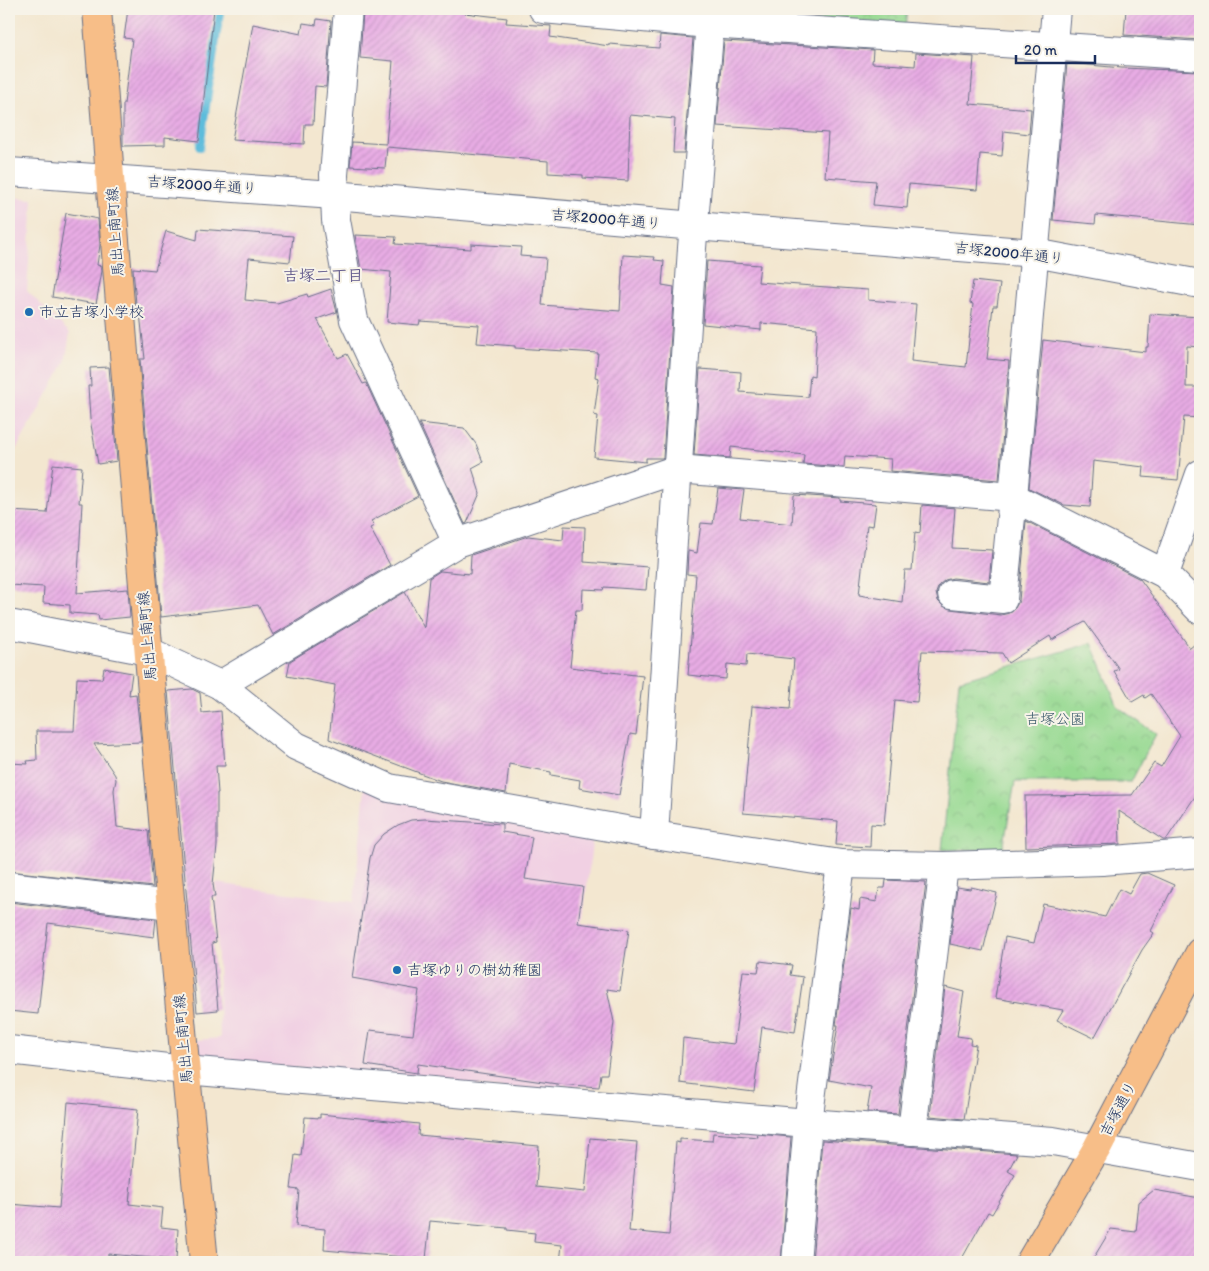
<svg xmlns="http://www.w3.org/2000/svg" width="1209" height="1271" font-family="Itim,'Klee One',sans-serif">
<defs>
<pattern id="park-crowns" width="20" height="18" patternUnits="userSpaceOnUse" patternTransform="scale(1.25)"><rect width="20" height="18" fill="#96d991"/><path d="M2 6a3 3 0 1 1 6 0M12 15a3 3 0 1 1 6 0" fill="none" stroke="#81bb7f"/></pattern>
<pattern id="building-hatch" width="6" height="6" patternUnits="userSpaceOnUse" patternTransform="scale(1.25)"><rect width="6" height="6" fill="#e8ace4"/><path d="M-1 1l2-2M0 6l6-6M5 7l2-2" fill="none" stroke="#c694c6"/></pattern>
</defs>
<rect width="100%" height="100%" fill="#f7f3e8"/>
<filter id="ink" filterUnits="userSpaceOnUse"><feTurbulence type="fractalNoise" baseFrequency=".02" numOctaves="2"/><feDisplacementMap in="SourceGraphic" scale="10" xChannelSelector="R" yChannelSelector="G"/><feConvolveMatrix kernelMatrix="1 2 1 2 8 2 1 2 1" color-interpolation-filters="sRGB"/></filter>
<filter id="wash" filterUnits="userSpaceOnUse"><feTurbulence type="fractalNoise" baseFrequency=".0096" numOctaves="4" result="noise"/><feDisplacementMap in="SourceGraphic" scale="20" xChannelSelector="R" yChannelSelector="G"/><feGaussianBlur stdDeviation="1.12" result="paint"/><feColorMatrix in="noise" values="0 0 0 0 0 0 0 0 0 0 0 0 0 0 0 0 0 1.4 0 .05"/><feComposite in="paint" operator="in"/></filter>
<g filter="url(#wash)">
<rect width="100%" height="100%" fill="#f3e7d0"/>
<g fill="#f1d0e3">
<polygon points="9,197 33,199 27,291 70,333 65,363 9,462"/>
<polygon points="365,788 593,835 562,1094 206,1059 198,1053 197,1040 220,1038 216,883 354,902"/>
</g>
<g fill="url(#park-crowns)" stroke="#588478">
<polygon points="721,9 907,9 905,28 720,12"/>
<polygon points="1092,643 1118,707 1156,734 1131,782 1015,782 1003,849 942,850 959,681"/>
</g>
<g fill="none" stroke-linecap="round" stroke-linejoin="round">
<polyline stroke="#5dbcdb" stroke-width="8" points="200,147 220,12 218,9"/>
</g>
<g id="blocks">
<g fill="url(#building-hatch)">
<polygon points="128,9 214,9 199,141 165,137 165,145 123,146 123,104 124,104 132,39 124,38"/>
<polygon points="391,9 464,9 464,13 507,18 506,23 551,26 550,37 609,46 609,44 659,48 660,35 693,38 684,153 673,153 675,119 630,115 628,181 583,178 583,175 548,173 548,161 387,147 385,168 350,166 352,142 386,144 393,61 360,58 363,11 390,15"/>
<polygon points="1126,9 1200,9 1200,40 1124,35"/>
<polygon points="317,19 331,21 326,87 315,86 313,124 305,124 304,144 232,140 253,24 301,34 303,23 316,25"/>
<polygon points="724,41 873,50 872,63 915,66 916,53 974,57 970,104 1031,109 1029,134 1004,131 1002,156 980,154 977,190 909,184 907,208 873,205 876,181 825,177 828,133 717,126"/>
<polygon points="1067,63 1122,68 1200,71 1200,225 1096,215 1095,224 1053,220"/>
<polygon points="66,213 98,219 100,245 97,265 101,266 102,271 96,304 52,297"/>
<polygon points="198,229 293,236 290,262 249,258 245,300 277,303 307,294 308,297 331,289 337,312 317,319 338,358 347,354 363,384 366,383 418,496 371,521 374,526 370,528 390,565 273,635 258,605 161,617 140,359 145,359 139,304 136,304 133,268 155,270 166,231 197,240"/>
<polygon points="355,235 396,237 395,244 471,249 471,244 521,247 520,256 546,258 542,305 620,311 623,255 655,257 654,260 664,261 662,285 674,287 663,458 646,458 646,462 594,457 598,416 594,415 599,378 595,377 598,353 515,348 515,346 477,343 479,325 420,321 419,325 387,322 391,272 361,269"/>
<polygon points="707,261 760,265 758,282 868,290 868,300 916,304 911,361 966,367 973,304 970,303 973,281 1000,284 997,306 993,306 987,359 1009,361 999,480 890,471 891,459 845,456 844,467 803,464 804,455 731,447 730,458 694,455 700,369 741,372 740,392 808,397 810,375 814,376 817,328 761,323 761,330 703,324"/>
<polygon points="1150,314 1200,317 1200,347 1187,346 1186,387 1200,387 1200,418 1184,417 1178,480 1143,477 1144,467 1093,461 1090,507 1064,505 1029,488 1043,340 1146,352 1146,347 1148,347"/>
<polygon points="109,367 117,461 98,464 90,419 88,386 91,386 90,368"/>
<polygon points="419,423 464,428 476,444 483,462 472,468 480,493 467,523 465,524"/>
<polygon points="53,464 82,467 79,503 82,503 77,593 128,589 130,617 99,620 98,615 70,613 70,605 43,603 44,587 9,585 9,511 47,513"/>
<polygon points="718,488 744,490 740,518 792,524 794,495 840,498 840,501 876,504 873,526 867,525 859,595 902,602 905,570 912,570 915,532 920,533 922,505 955,508 952,548 992,550 989,582 953,578 945,580 939,585 936,593 938,601 943,606 950,609 1001,615 1009,613 1015,608 1019,601 1026,521 1140,579 1190,648 1200,640 1200,789 1166,840 1163,840 1119,811 1120,844 1026,847 1025,796 1132,795 1154,763 1161,767 1180,736 1151,694 1145,698 1144,695 1132,702 1114,671 1119,669 1085,622 1052,640 1050,636 1008,663 1002,653 922,651 917,702 895,700 884,825 871,824 870,847 836,845 838,821 743,813 752,706 790,709 794,659 747,654 746,666 727,664 726,679 688,675 696,575 687,574 688,551 697,553 701,523 713,524"/>
<polygon points="564,526 585,527 584,562 648,567 646,590 604,587 603,590 583,589 582,610 576,610 570,667 643,676 636,735 630,734 619,795 579,788 580,780 551,775 551,772 509,764 506,793 441,781 329,739 335,685 287,676 290,661 405,592 424,628 429,578 440,571 470,574 471,555 528,536 563,540"/>
<polygon points="104,668 132,673 129,695 136,694 141,742 94,744 115,775 116,780 114,790 117,827 148,831 153,887 9,871 9,763 28,764 27,761 37,760 36,731 74,731 77,678 102,679"/>
<polygon points="192,689 200,693 202,713 221,711 225,766 216,766 218,793 217,793 217,846 213,884 215,897 211,897 216,942 212,943 218,1010 197,1012 168,691"/>
<polygon points="425,819 502,824 502,832 532,837 525,879 583,887 578,923 629,930 620,991 607,989 614,1022 607,1074 601,1074 599,1087 557,1084 418,1064 417,1073 365,1065 370,1030 413,1035 419,990 352,978 370,858 374,845 384,834 398,825 411,820"/>
<polygon points="1147,873 1174,885 1151,931 1154,933 1142,950 1094,1038 1057,1020 1063,1010 995,998 1005,937 1034,943 1043,904 1105,917 1119,889 1129,894 1140,874"/>
<polygon points="886,880 926,882 898,1114 867,1112 871,1088 829,1080 838,1025 836,1025 851,908 859,910 860,899 877,902 879,888 885,888"/>
<polygon points="957,887 970,889 971,887 997,893 983,951 950,944"/>
<polygon points="9,902 156,919 154,937 48,923 38,1014 9,1011"/>
<polygon points="760,961 792,965 790,975 803,977 795,1032 762,1027 754,1092 680,1083 683,1038 734,1044 743,971 758,972"/>
<polygon points="945,987 964,992 957,1036 971,1038 970,1044 976,1045 964,1119 930,1116"/>
<polygon points="68,1102 138,1109 129,1204 163,1208 161,1227 178,1229 176,1260 108,1254 107,1262 9,1262 9,1204 59,1208"/>
<polygon points="320,1114 419,1124 418,1135 539,1146 536,1187 585,1192 590,1138 637,1142 629,1231 669,1235 676,1142 680,1143 680,1139 712,1141 713,1133 758,1137 757,1134 791,1137 781,1262 560,1262 562,1245 534,1242 535,1233 507,1230 507,1228 430,1221 426,1259 324,1250 325,1229 296,1226 299,1190 291,1189 295,1155 301,1156 305,1117 320,1118"/>
<polygon points="822,1140 1017,1154 1008,1171 1015,1175 992,1214 988,1212 960,1262 812,1262"/>
<polygon points="1154,1190 1200,1198 1200,1262 1091,1262 1111,1229 1136,1232 1139,1202"/>
</g>
</g>
</g>
<g filter="url(#ink)">
<use href="#blocks" fill-opacity="0" stroke="#676f86" stroke-width="1"/>
<g fill="none" stroke-linecap="round" stroke-linejoin="round">
<defs>
<g id="minor">
<polyline points="348,9 334,175 336,220 354,320 457,543"/>
<polyline points="543,9 709,24 1200,56"/>
<polyline points="9,172 334,195 695,226 1035,253 1200,284"/>
<polyline points="1165,574 1200,474"/>
<polyline points="952,594 1003,599 1013,497 1056,9"/>
<polyline points="9,624 148,651 220,685 296,746 389,788 654,835 841,864 944,866 1102,861 1200,853"/>
<polyline points="220,685 457,543 678,469 1013,497 1165,574 1200,610"/>
<polyline points="654,835 692,248 711,9"/>
<polyline points="9,886 171,905"/>
<polyline points="9,1050 185,1070 808,1123 1053,1141 1200,1167"/>
<polyline points="912,1131 944,866"/>
<polyline points="796,1262 808,1123 841,864"/>
</g>
<g id="major">
<path d="M97,9C129,427 163,845 204,1262"/>
<polyline points="1030,1262 1097,1148 1200,952"/>
</g>
</defs>
<use href="#minor" stroke="#676f86" stroke-width="30"/>
<use href="#major" stroke="#676f86" stroke-width="30"/>
<use href="#minor" stroke="#fff" stroke-width="28"/>
<use href="#major" stroke="#f7be88" stroke-width="28"/>
</g>
</g>
<g fill="#1f6fb2" stroke="#f7f3e8" stroke-width="2">
<circle cx="29" cy="312" r="5"/>
<circle cx="397" cy="970" r="5"/>
</g>
<g text-anchor="middle" stroke-width="4" stroke-linejoin="round" paint-order="stroke">
<g font-size="15" fill="#1b2f5e" stroke="#f7f3e8">
<text transform="translate(202 185) rotate(4)" y="5">吉塚2000年通り</text>
<text transform="translate(606 219) rotate(5)" y="5">吉塚2000年通り</text>
<text transform="translate(115 232) rotate(-94)" y="5">馬出上南町線</text>
<text transform="translate(1009 253) rotate(6)" y="5">吉塚2000年通り</text>
<text transform="translate(147 636) rotate(-95)" y="5">馬出上南町線</text>
<text transform="translate(183 1039) rotate(-95)" y="5">馬出上南町線</text>
<text transform="translate(1118 1109) rotate(-62)" y="5">吉塚通り</text>
</g>
<g font-size="15" fill="#1b2f5e" stroke="#f7f3e8" text-anchor="start">
<text x="39" y="317">市立吉塚小学校</text>
<text x="407" y="975">吉塚ゆりの樹幼稚園</text>
</g>
<g font-size="15" fill="#3a5a6b" stroke="#f7f3e8">
<text x="1055" y="724">吉塚公園</text>
</g>
<g font-size="16" font-weight="bold" fill="#635b8d" stroke="#f7f3e8">
<text x="323" y="281">吉塚二丁目</text>
</g>
</g>
<rect width="1209" height="1271" fill="none" stroke="#f7f3e8" stroke-width="30"/>
<path d="M1016 55v8h79v-8" fill="none" stroke="#1b2f5e" stroke-width="2.5"/>
<text x="1024" y="55" font-size="15" fill="#1b2f5e" stroke="#f7f3e8" stroke-width="4" paint-order="stroke">20 m</text>
</svg>
